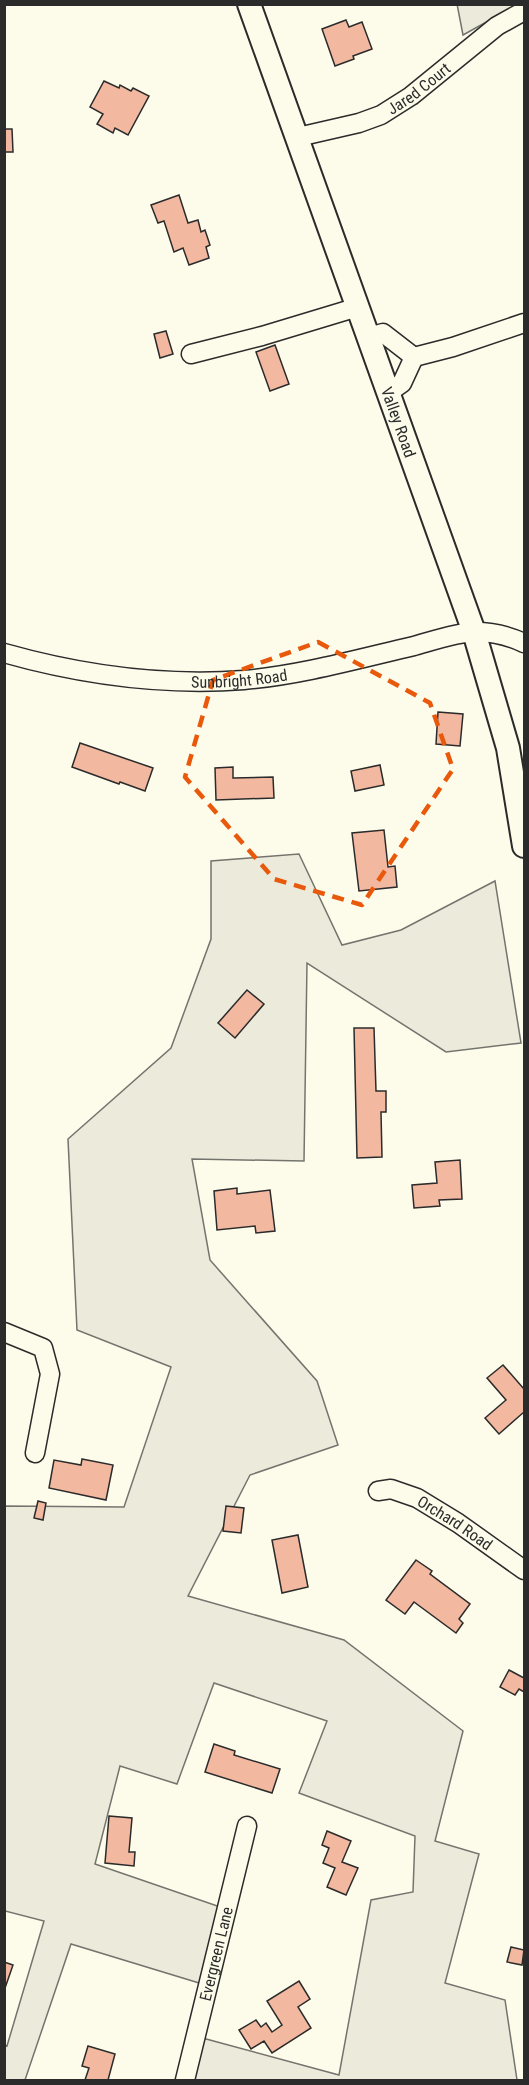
<svg xmlns="http://www.w3.org/2000/svg" width="529" height="2085" font-family="'Roboto Condensed',sans-serif">
<rect width="100%" height="100%" fill="#fdfbea"/>
<g fill="#ecebdb" stroke="#74746e" stroke-width="1.5">
<polygon points="457,4 517,5 463,35"/>
<polygon points="299,854 342,945 401,930 495,881 521,1043 446,1052 307,963 304,1161 192,1159 210,1260 317,1381 338,1445 250,1475 188,1596 344,1640 463,1731 435,1841 479,1854 445,1983 505,2000 517,2080 183,2080 195,2036 339,2075 371,1900 413,1892 415,1836 299,1793 327,1721 214,1683 177,1784 120,1766 95,1864 229,1910 209,1986 71,1944 25,2080 5,2080 5,2045 7,2046 44,1921 5,1911 5,1506 124,1507 171,1367 77,1330 68,1139 171,1048 211,939 211,861"/>
</g>
<g fill="#f2b8a0" stroke="#2b2b2b" stroke-width="1.5">
<polygon points="346,20 349,27 362,22 372,49 353,56 354,59 335,66 322,29"/>
<polygon points="104,81 119,88 120,85 131,91 133,88 149,96 128,135 115,128 113,133 97,124 103,114 90,107"/>
<polygon points="4,129 12,129 13,152 4,152"/>
<polygon points="179,195 188,223 198,220 201,232 205,230 210,245 206,247 209,258 189,265 183,248 174,252 164,221 158,223 151,205"/>
<polygon points="166,331 173,354 160,358 154,334"/>
<polygon points="275,345 289,384 270,391 256,352"/>
<polygon points="438,712 463,714 460,746 436,744"/>
<polygon points="80,743 153,768 145,791 120,782 119,784 72,767"/>
<polygon points="380,765 384,785 355,791 351,771"/>
<polygon points="233,767 233,778 273,777 274,798 216,800 215,768"/>
<polygon points="384,830 388,867 395,866 397,887 359,891 352,833"/>
<polygon points="247,990 264,1004 235,1038 218,1023"/>
<polygon points="354,1028 374,1028 376,1091 386,1091 386,1112 381,1112 382,1157 357,1158"/>
<polygon points="460,1160 462,1199 439,1200 440,1206 414,1208 412,1185 437,1183 435,1162"/>
<polygon points="237,1188 237,1194 270,1190 275,1231 256,1233 255,1226 217,1230 214,1191"/>
<polygon points="503,1365 524,1389 524,1412 499,1434 485,1418 506,1400 487,1378"/>
<polygon points="82,1459 113,1465 106,1500 49,1488 54,1460 81,1465"/>
<polygon points="38,1501 46,1503 43,1520 34,1518"/>
<polygon points="226,1506 244,1508 241,1533 223,1531"/>
<polygon points="298,1535 308,1587 282,1593 272,1540"/>
<polygon points="416,1560 432,1571 430,1574 470,1604 459,1619 463,1623 456,1633 414,1602 405,1614 386,1600"/>
<polygon points="509,1670 524,1678 524,1692 519,1689 515,1695 500,1687"/>
<polygon points="214,1744 235,1751 234,1755 280,1769 272,1793 205,1772"/>
<polygon points="109,1816 132,1818 129,1852 135,1852 134,1866 105,1863"/>
<polygon points="327,1831 351,1841 342,1862 358,1868 346,1895 327,1887 335,1868 323,1863 329,1848 322,1845"/>
<polygon points="511,1947 524,1950 522,1965 507,1962"/>
<polygon points="4,1962 13,1965 4,1991"/>
<polygon points="299,1981 310,1999 298,2007 311,2028 272,2053 264,2041 251,2049 239,2030 256,2020 261,2027 266,2023 272,2032 282,2025 267,2001"/>
<polygon points="88,2046 115,2054 108,2080 85,2080 89,2068 82,2066"/>
</g>
<g fill="none" stroke-linecap="round" stroke-linejoin="round">
<defs>
<g id="minor">
<path id="s1" d="M298,137L359,123L381,115L411,96L497,26L524,11"/>
<polyline points="369,337 383,333 414,357 402,383 389,392"/>
<polyline points="191,354 262,336 358,307"/>
<polyline points="414,357 453,347 524,323"/>
<path id="s2" d="M4,653C82,675 163,686 244,680C301,675 358,659 414,646C432,641 458,632 476,632C494,632 509,636 524,643"/>
<polyline points="4,1332 43,1348 50,1374 35,1453"/>
<path id="s3" d="M378,1491L391,1489L417,1498L458,1523L524,1570"/>
<path id="s4" d="M185,2080L247,1826"/>
</g>
<g id="major">
<path id="s5" d="M249,4L474,632L508,748L524,846"/>
</g>
</defs>
<use href="#minor" stroke="#2b2b2b" stroke-width="21"/>
<use href="#major" stroke="#2b2b2b" stroke-width="26"/>
<use href="#minor" stroke="#fdfbea" stroke-width="18"/>
<use href="#major" stroke="#fdfbea" stroke-width="22"/>
</g>
<path fill="none" stroke="#e8590c" stroke-width="4.5" stroke-dasharray="12 8" stroke-linejoin="round" d="M318,642L430,703L453,769L362,905L274,879L185,777L213,680Z"/>
<g text-anchor="middle" stroke-width="4.5" stroke-linejoin="round" paint-order="stroke">
<g font-size="16" fill="#2b2b2b" stroke="#fdfbea">
<text dy="6" stroke="none"><textPath href="#s1" startOffset="132">Jared Court</textPath></text>
<text dy="6" stroke="none"><textPath href="#s5" startOffset="444">Valley Road</textPath></text>
<text dy="6" stroke="none"><textPath href="#s2" startOffset="238">Sunbright Road</textPath></text>
<text dy="6" stroke="none"><textPath href="#s3" startOffset="86">Orchard Road</textPath></text>
<text dy="6" stroke="none"><textPath href="#s4" startOffset="130">Evergreen Lane</textPath></text>
</g>
</g>
<rect width="529" height="2085" fill="none" stroke="#2b2b2b" stroke-width="12"/>
</svg>
